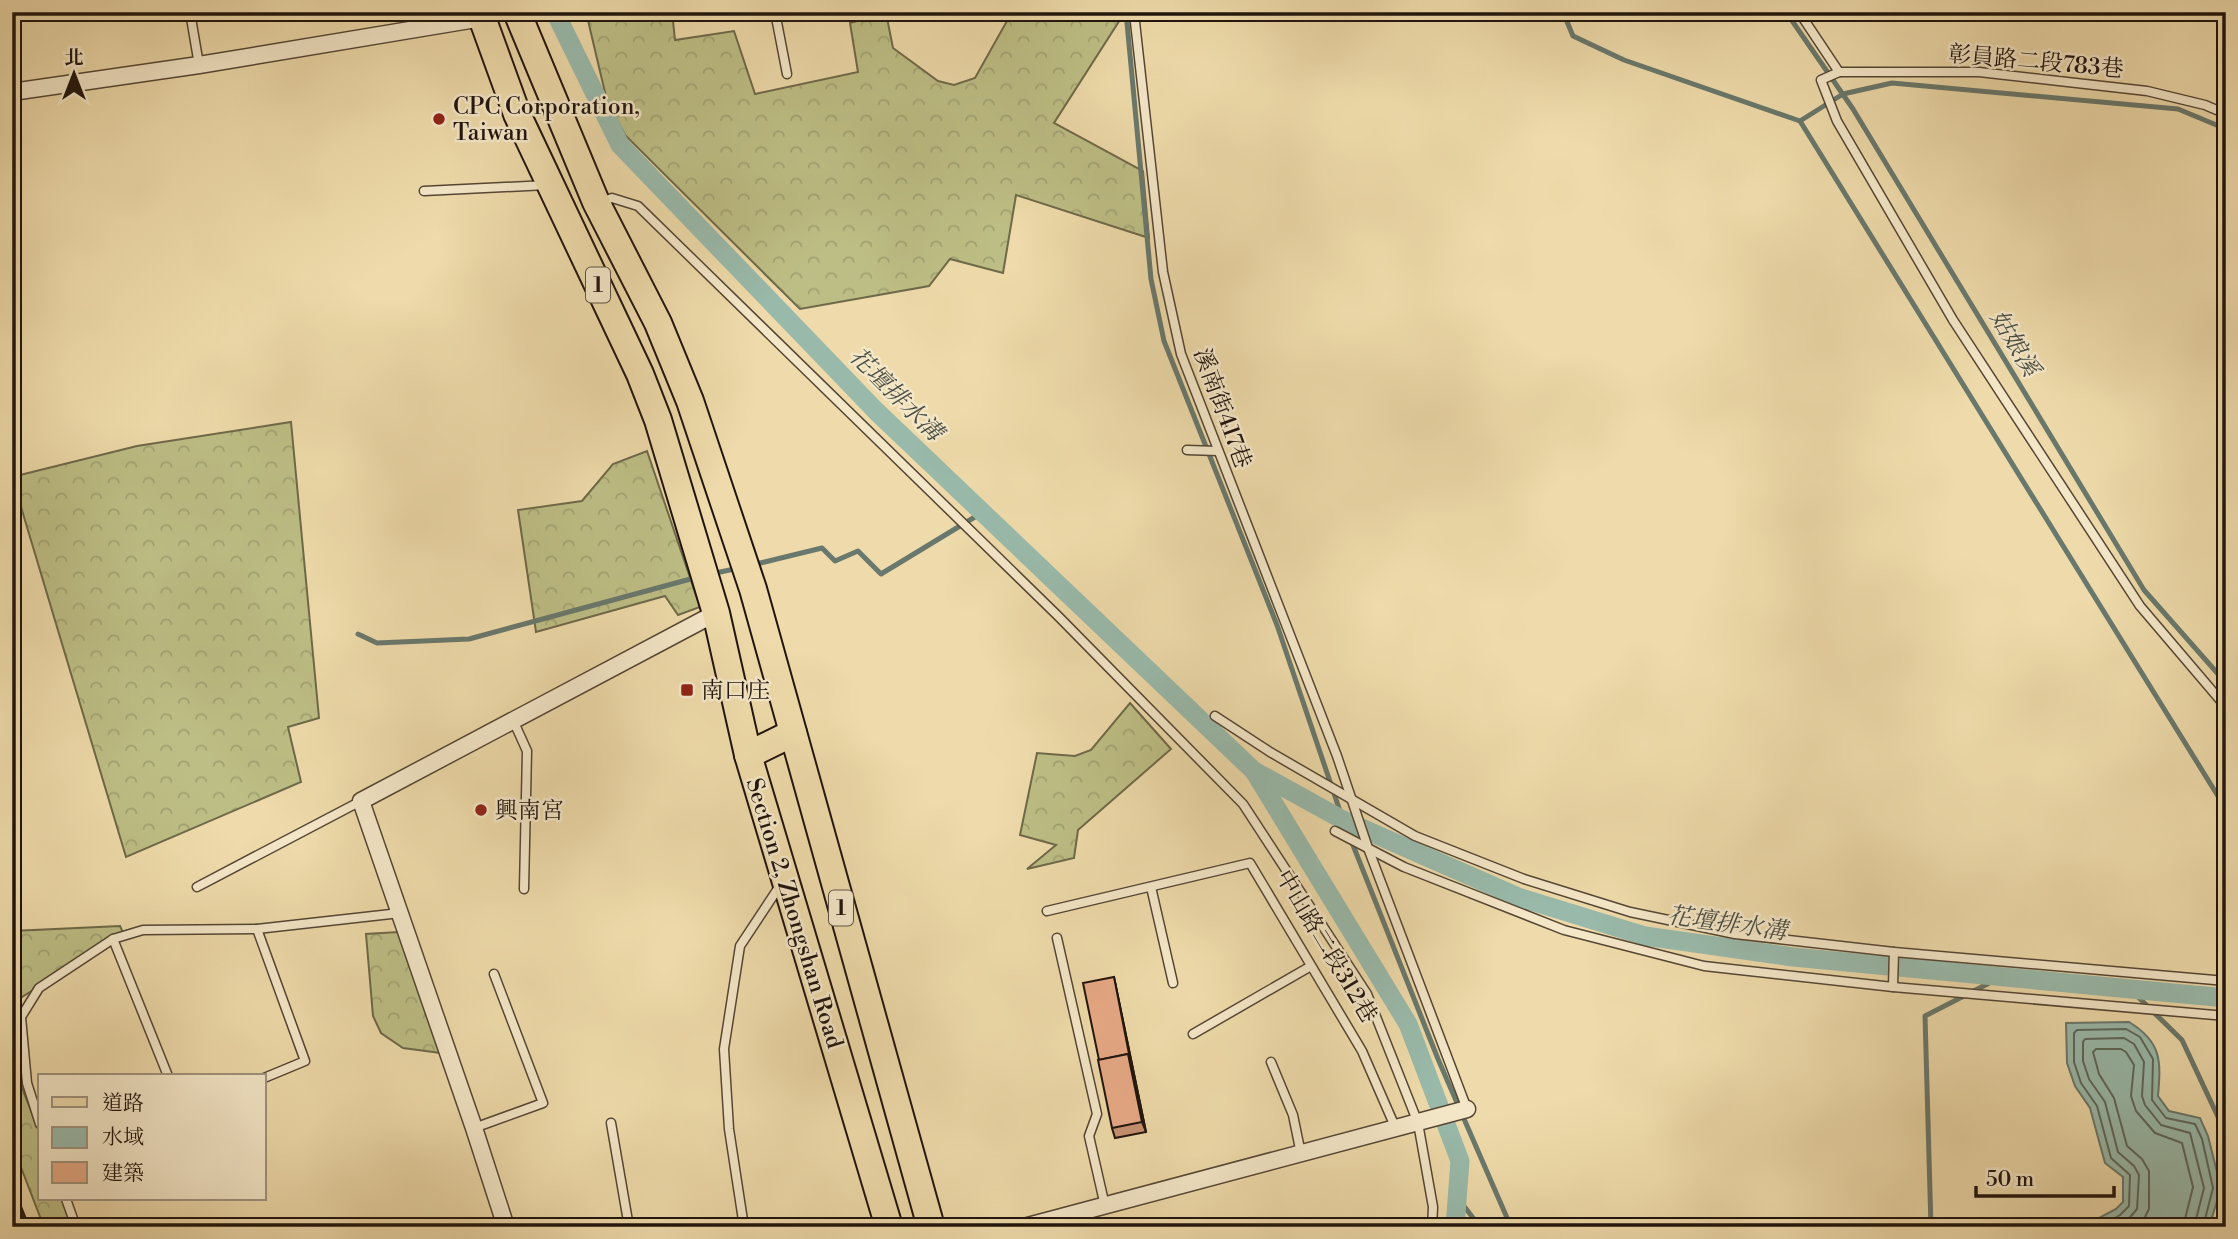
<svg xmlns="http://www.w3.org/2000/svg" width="2238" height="1239" font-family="'Libre Bodoni','Noto Serif TC',serif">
<defs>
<pattern id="forest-crowns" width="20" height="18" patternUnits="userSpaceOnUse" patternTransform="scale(1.75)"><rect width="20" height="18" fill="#bdbe85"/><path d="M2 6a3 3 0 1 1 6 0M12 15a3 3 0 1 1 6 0" fill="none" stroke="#a2a272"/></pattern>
</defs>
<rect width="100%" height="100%" fill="#eedaaa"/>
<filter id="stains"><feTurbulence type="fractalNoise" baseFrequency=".00286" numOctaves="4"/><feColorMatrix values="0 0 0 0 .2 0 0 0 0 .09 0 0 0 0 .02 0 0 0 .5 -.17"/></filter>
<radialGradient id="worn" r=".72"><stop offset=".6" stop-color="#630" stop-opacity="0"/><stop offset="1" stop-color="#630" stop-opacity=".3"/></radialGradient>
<g fill="url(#forest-crowns)" stroke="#6e6949" stroke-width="2">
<polygon points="586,12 672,12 675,40 734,31 755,94 858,72 850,23 886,13 893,48 938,81 954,85 975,78 1012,12 1125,12 1054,123 1143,171 1149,238 1016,195 1003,273 950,259 929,286 800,309 625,135 607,101"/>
<polygon points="291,422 319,718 288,727 301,782 126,857 12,477 137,446"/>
<polygon points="647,451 700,607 678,615 665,596 536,632 518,510 582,501 613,464"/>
<polygon points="1130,703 1171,749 1078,830 1074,858 1027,869 1056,845 1020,835 1037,753 1075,756 1091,750"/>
<polygon points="120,926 124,935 22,997 12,1011 12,931"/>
<polygon points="398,932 441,1053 403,1048 381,1033 373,1016 366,934"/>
<polygon points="12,1062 40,1134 40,1199 65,1199 76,1227 44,1227 12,1144"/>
</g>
<path fill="#99baab" stroke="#69786c" stroke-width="2" d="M2129,1022C2162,1042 2161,1061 2158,1096L2169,1111L2200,1118L2208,1136L2221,1188L2209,1227H2093V1221L2116,1209L2123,1202V1177L2105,1163L2090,1108L2075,1086L2067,1063L2066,1023Z"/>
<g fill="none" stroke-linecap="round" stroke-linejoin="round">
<g stroke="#5c675c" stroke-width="2">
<polyline points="2100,1227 2120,1215 2129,1206 2130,1175 2111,1158 2097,1106 2081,1083 2074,1062 2074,1033 2077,1030 2126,1029 2140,1037 2153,1059 2152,1100 2166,1118 2195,1124 2202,1139 2213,1188 2203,1227"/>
<polyline points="2117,1227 2127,1221 2137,1209 2139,1175 2134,1166 2118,1152 2105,1102 2089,1079 2083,1061 2083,1042 2085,1039 2124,1038 2134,1044 2144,1062 2142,1096 2145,1105 2161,1125 2190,1133 2204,1188 2194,1227"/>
<polyline points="2136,1227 2144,1219 2149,1209 2149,1171 2142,1159 2127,1146 2114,1098 2099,1074 2093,1052 2096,1049 2121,1049 2126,1052 2134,1065 2131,1096 2136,1111 2155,1133 2182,1143 2193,1187 2183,1227"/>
</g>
<g stroke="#69786c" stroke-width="5">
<polyline points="1126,12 1151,279 1164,341 1277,625 1343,820 1438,1059 1511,1227"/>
<polyline points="1563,12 1573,36 1624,60 1800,121 2226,809"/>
<polyline points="1786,12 1853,109 2144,590 2226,683"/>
<polyline points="1800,121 1843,94 1892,83 2178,109 2226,129"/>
<polyline points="752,565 822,548 835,561 858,551 881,574 983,512"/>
<polyline points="711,574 739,568"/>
<polyline points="358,634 377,643 469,639 698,577"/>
<polyline points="2131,990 2182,1040 2226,1134"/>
<polyline points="1457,1197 1480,1227"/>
<polyline points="1931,1227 1925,1016 2001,977"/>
</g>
<g stroke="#99baab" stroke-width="19">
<polyline points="555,12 620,145 876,411 1254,771 1408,1024 1460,1161 1455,1227"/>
<polyline points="1256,772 1343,820 1518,897 1645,936 1793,957 2226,998"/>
</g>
<defs>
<g id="service">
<polyline points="190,12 199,65"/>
<polyline points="775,12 787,74"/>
<polyline points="1139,12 1135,22 1163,272 1181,354 1337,756 1368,848 1467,1109"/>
<polyline points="1799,12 1839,72"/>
<polyline points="2226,114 2205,105 2147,91 1979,72 1839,72 1821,80 1837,121 1953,320 2140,606 2226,707"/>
<polyline points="424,191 547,185"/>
<polyline points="599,202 612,198 638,206 1058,616 1243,804 1367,994 1418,1123 1433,1207 1432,1227"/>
<polyline points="1187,450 1218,451"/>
<polyline points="1215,716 1270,752 1415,836 1524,879 1630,912 1735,934 1894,952 2226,981"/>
<polyline points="513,720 527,751 524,889"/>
<polyline points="1335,831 1404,867 1564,930 1704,966 1893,987 2226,1016"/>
<polyline points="197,887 361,801"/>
<polyline points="1151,887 1173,983"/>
<polyline points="1047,911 1250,863 1362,1051 1396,1129"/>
<polyline points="257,929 305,1061 264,1078"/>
<polyline points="1057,938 1097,1114 1089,1136 1105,1206"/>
<polyline points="113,939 168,1076"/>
<polyline points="1893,987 1894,952"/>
<polyline points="1193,1034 1311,966"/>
<polyline points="1271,1062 1293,1115 1301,1154"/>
<polyline points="611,1123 629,1227"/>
<polyline points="40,1124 27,1083 21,1017 39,988 113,939 143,930 257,929 400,913"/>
<polyline points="474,1128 543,1103 494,974"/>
<polyline points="66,1199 76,1227"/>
<polyline points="744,1227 729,1129 724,1049 740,946 781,884"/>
</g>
<g id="minor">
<polyline points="12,92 199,65 482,18"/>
<polyline points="506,1227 474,1128 361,801 716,613"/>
<polyline points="1024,1227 1467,1109"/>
</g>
<g id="primary">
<polyline points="480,12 517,114 640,374 658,420 716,613 748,755 889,1227"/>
<polyline points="517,12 596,202 658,323 690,401 753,589 931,1227"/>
<polyline points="748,755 793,733"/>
</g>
</defs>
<use href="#service" stroke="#544634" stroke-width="11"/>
<use href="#minor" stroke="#544634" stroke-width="19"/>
<use href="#primary" stroke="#20140d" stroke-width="30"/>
<use href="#service" stroke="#f4e7c8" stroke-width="8"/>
<use href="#minor" stroke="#f4e7c8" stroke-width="16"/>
<use href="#primary" stroke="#eedaaa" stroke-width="26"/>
<defs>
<polyline id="rail" points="12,1192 26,1227"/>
</defs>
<use href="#rail" stroke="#20140d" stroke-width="8"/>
<use href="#rail" stroke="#f4e7c8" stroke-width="5" stroke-dasharray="16" stroke-linecap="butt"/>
</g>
<polygon fill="#c79273" stroke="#20140d" stroke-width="2" points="1115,982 1146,1132 1115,1138 1112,1128"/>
<polygon fill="#a2775e" stroke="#20140d" stroke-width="2" points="1114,977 1115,982 1146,1132 1142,1122"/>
<g fill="#e7aa86" stroke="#20140d" stroke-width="2">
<polygon points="1114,977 1130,1059 1128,1054 1099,1060 1083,983"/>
<polygon points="1128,1054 1142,1122 1112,1128 1098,1060"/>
</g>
<g fill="#8f2418" stroke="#f4e7c8" stroke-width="2.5">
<circle cx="439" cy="119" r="7"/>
<rect x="680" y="683" width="14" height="14" rx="3.5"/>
<circle cx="481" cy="810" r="7"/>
</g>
<g text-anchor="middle" stroke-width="5" stroke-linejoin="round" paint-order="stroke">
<g fill="#f4e7c8" stroke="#605345" stroke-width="2">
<rect x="586" y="267.5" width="24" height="35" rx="5"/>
<rect x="829" y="890.5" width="24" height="35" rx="5"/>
</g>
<g font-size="21" font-weight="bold" fill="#20140d">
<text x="598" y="292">1</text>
<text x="841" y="915">1</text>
</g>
<g font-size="23" fill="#20140d" stroke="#f4e7c8">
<text transform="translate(2036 61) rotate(5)" y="8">彰員路二段783巷</text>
<text transform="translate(1223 408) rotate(70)" y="8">溪南街417巷</text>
<text transform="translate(795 913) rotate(73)" y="8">Section 2, Zhongshan Road</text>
<text transform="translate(1327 946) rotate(59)" y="8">中山路二段312巷</text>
</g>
<g font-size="23" fill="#20140d" stroke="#f4e7c8" text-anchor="start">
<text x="453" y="114">CPC Corporation,<tspan x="453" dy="26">Taiwan</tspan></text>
<text x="701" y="698">南口庄</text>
<text x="495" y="818">興南宮</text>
</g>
<g font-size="24" font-style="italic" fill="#4a4e44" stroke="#f4e7c8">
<text transform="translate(2015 343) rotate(59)" y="8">姑娘溪</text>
<text transform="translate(896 394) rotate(45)" y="8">花壇排水溝</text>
<text transform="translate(1727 923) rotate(8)" y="8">花壇排水溝</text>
</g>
</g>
<rect width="2238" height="1239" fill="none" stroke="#eedaaa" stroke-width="42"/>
<rect x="14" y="14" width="2210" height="1211" fill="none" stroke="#20140d" stroke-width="3.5"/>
<rect x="21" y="21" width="2196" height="1197" fill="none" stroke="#20140d" stroke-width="2"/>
<rect x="38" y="1074" width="228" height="126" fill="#f4e7c8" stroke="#9f937d" stroke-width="2"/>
<rect x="52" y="1097" width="35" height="10" fill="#eedaaa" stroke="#9f937d" stroke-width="2"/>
<text x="102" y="1110" font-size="21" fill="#20140d">道路</text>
<rect x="52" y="1127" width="35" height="21" fill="#99baab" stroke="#9f937d" stroke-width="2"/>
<text x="102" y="1144" font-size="21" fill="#20140d">水域</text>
<rect x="52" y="1162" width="35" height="21" fill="#e7aa86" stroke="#9f937d" stroke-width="2"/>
<text x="102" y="1180" font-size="21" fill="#20140d">建築</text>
<g transform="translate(74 74)" stroke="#f4e7c8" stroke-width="5" paint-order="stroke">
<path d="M0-5L12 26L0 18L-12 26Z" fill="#20140d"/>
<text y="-10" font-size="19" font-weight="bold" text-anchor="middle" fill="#20140d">北</text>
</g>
<path d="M1976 1186v10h138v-10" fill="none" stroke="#20140d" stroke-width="3.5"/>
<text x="1986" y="1186" font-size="21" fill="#20140d" stroke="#f4e7c8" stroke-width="5" paint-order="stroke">50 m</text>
<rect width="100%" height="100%" filter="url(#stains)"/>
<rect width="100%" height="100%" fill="url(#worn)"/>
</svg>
